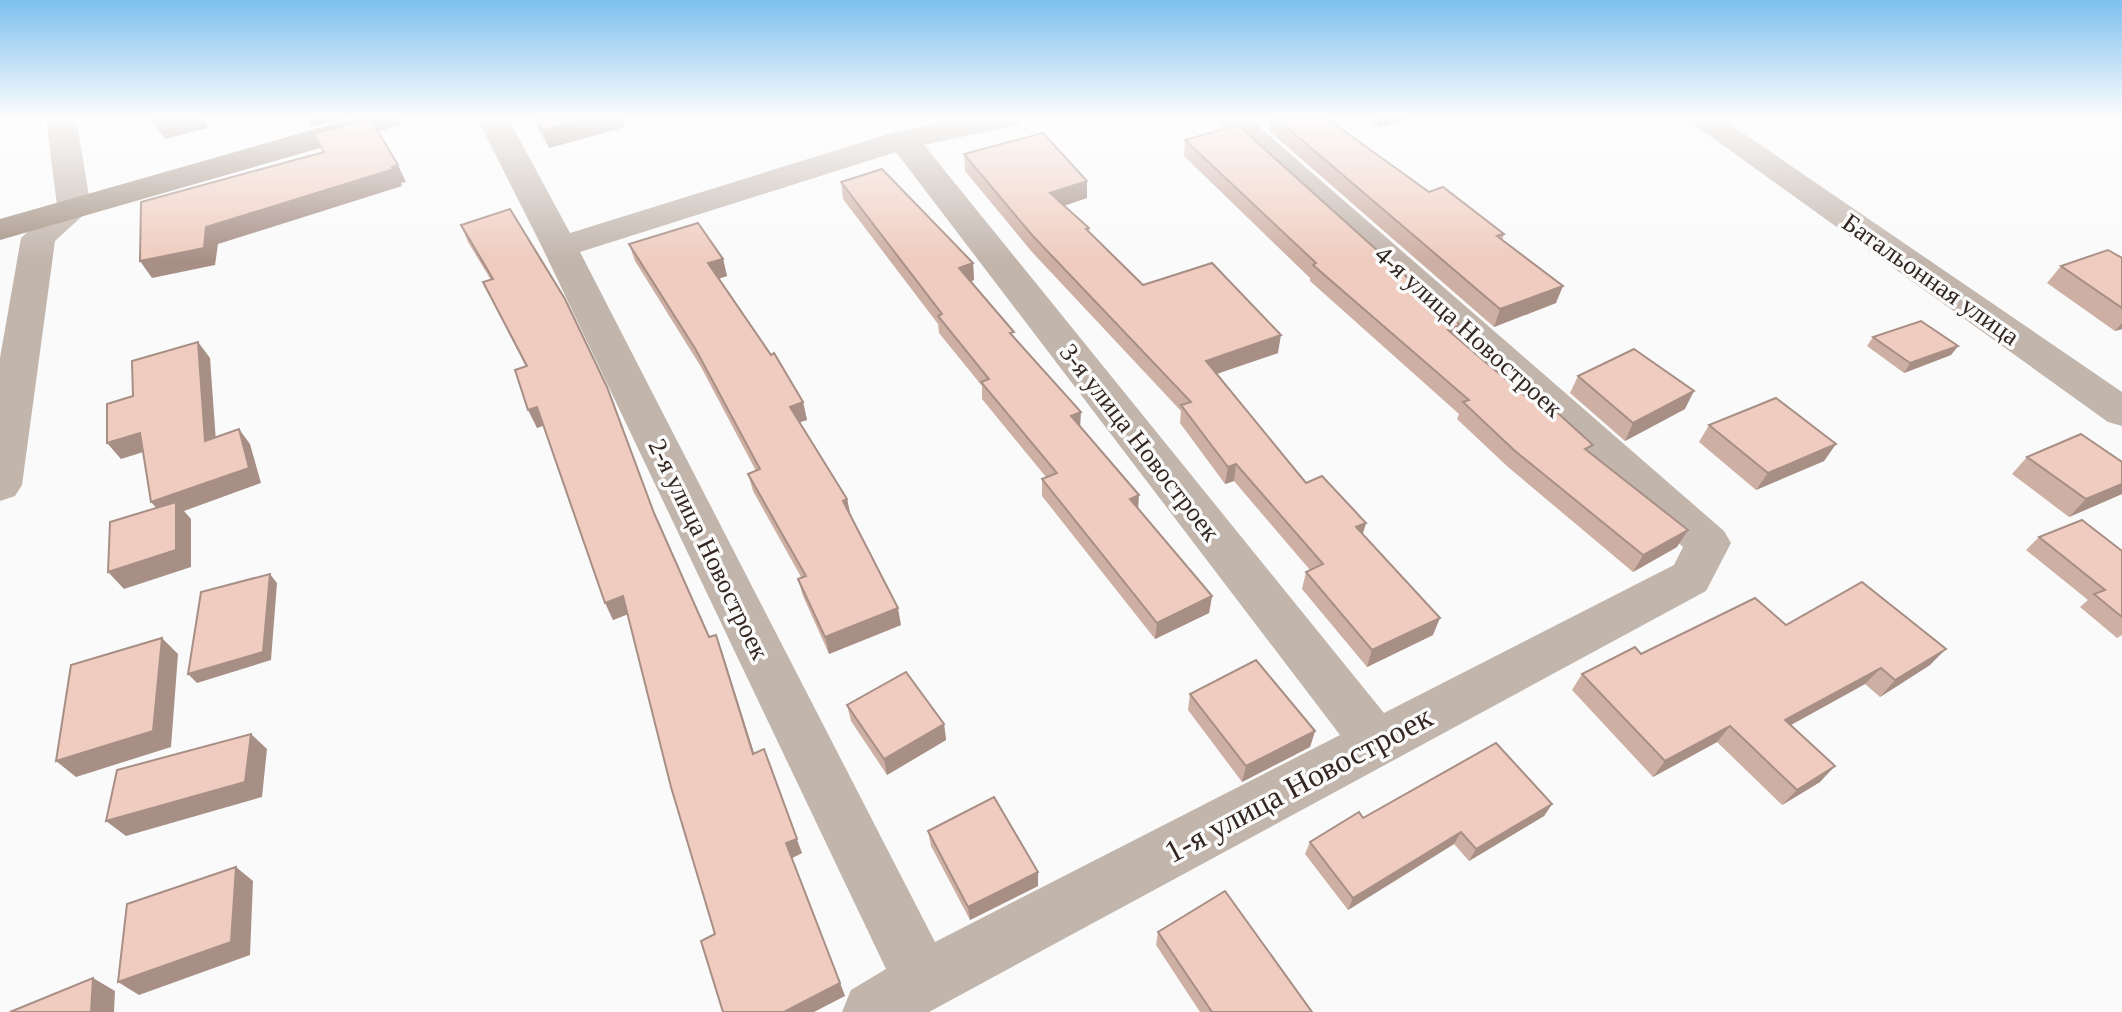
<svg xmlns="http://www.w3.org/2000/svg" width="2122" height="1012" font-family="Georgia,serif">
<rect width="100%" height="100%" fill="#fafafa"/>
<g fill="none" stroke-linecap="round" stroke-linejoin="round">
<g fill="#c2b5ac" fill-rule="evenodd">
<polygon points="46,118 76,118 91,208 55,241 22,485 15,496 0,501 0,358 21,238 57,205"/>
<path d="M477,118H508L570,233L892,133L961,118H1021L1017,125L924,145L1384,713L1674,565L1683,547L1215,118H1249L1724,531L1731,543L1706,591L929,1012H842L851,990L886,969L542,247ZM896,152L1340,735L935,942L580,252Z"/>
<polygon points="1685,118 1721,118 2122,392 2122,426 2108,422"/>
</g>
<polygon fill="#a69486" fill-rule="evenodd" points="354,118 404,118 400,125 0,240 0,219"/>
</g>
<g fill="#ceafa4">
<polygon points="532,118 622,118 625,127 549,148"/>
<polygon points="1271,118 1326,118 1429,192 1504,234 1502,240 1556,303 1494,327 1269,131"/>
<polygon points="1365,118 1409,118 1378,128"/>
<polygon points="1185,140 1456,337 1590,452 1677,547 1633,572 1508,467 1457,419 1459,414 1310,281 1310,278 1184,156"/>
<polygon points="964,154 1087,181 1087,198 1064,206 1089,228 1089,233 1143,285 1278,353 1217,374 1306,483 1366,523 1362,534 1433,635 1367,667 1302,589 1306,572 1310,570 1234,481 1225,484 1180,423 1181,411 1032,252 965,171"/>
<polygon points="841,182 973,263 974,280 971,282 1014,338 1080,427 1138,508 1212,596 1209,613 1155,639 1042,496 1042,479 1046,477 982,399 982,386 939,333 938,324 843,199"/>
<polygon points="461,225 656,517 709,637 716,635 754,753 802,853 792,858 845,996 715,934 628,614 613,620 544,425 537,428 526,367 483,282 491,280 468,242"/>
<polygon points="629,244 723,259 727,276 719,279 803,402 807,420 799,422 847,499 850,514 901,625 829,654 803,596 798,579 801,577 753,491 748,474 756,471 701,367 635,261"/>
<polygon points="2122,258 2122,329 2115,331 2047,283 2061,266"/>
<polygon points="1873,337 1958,346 1951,355 1904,373 1867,346"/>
<polygon points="1578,376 1685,409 1625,441 1570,393"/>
<polygon points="1709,425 1836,444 1824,461 1756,490 1699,442"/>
<polygon points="2027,457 2122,462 2122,494 2069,517 2012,474"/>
<polygon points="2039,537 2122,551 2122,635 2117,638 2080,607 2088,600 2026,550"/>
<polygon points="1786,625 1930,665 1880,697 1865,684 1790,725 1820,782 1782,805 1717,742 1653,777 1572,690 1582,674 1641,654"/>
<polygon points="1190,694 1315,731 1310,747 1242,782 1188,710"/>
<polygon points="847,705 944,724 946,740 887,775 851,721"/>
<polygon points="1552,804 1544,816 1469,861 1454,844 1348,910 1305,854 1310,842 1363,818"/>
<polygon points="928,831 1038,872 1038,886 970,920 931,846"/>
<polygon points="1158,932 1312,1012 1200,1012 1156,945"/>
</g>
<g fill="#a78f86">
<polygon points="170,118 204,118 208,128 165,139 154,123"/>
<polygon points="307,118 350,118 311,127"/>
<polygon points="590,118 622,118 625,127 549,148 543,131"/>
<polygon points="1380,118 1409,118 1378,128"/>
<polygon points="398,165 406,182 401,183 402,186 218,244 215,265 152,278 140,261 206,227"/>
<polygon points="1087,181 1087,198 1050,210 1050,193"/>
<polygon points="723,259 727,276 713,280 708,263"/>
<polygon points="973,263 974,280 960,285 959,268"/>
<polygon points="1563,286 1556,303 1494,327 1500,309"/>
<polygon points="2122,323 2122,329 2115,331"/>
<polygon points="1460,325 1455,342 1448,330"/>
<polygon points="1281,335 1278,353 1204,378 1206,361"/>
<polygon points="198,342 210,358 217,456 205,441"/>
<polygon points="1958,346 1951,355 1904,373 1910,363"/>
<polygon points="1694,391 1685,409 1625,441 1633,423"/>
<polygon points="803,402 807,420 794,424 790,407"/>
<polygon points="537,407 545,425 537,428 528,410"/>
<polygon points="1081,412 1080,429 1071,416"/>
<polygon points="239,429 250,444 261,483 184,511 191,519 191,567 124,589 108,572 165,518 151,502"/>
<polygon points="140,433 153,449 121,459 107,443"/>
<polygon points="1836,444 1824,461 1756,490 1768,473"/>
<polygon points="1236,464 1234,481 1225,484 1228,467"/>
<polygon points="2122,484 2122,494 2069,517 2086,499"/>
<polygon points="1139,495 1138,512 1130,499"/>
<polygon points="847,499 851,517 843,501"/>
<polygon points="1366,523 1361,540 1356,527"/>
<polygon points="1688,530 1677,547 1633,572 1643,555"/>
<polygon points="270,574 277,583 271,660 197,683 188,674"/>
<polygon points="623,596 631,613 613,620 605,603"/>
<polygon points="1212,596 1209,613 1155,639 1157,623"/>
<polygon points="898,608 901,625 829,654 825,637"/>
<polygon points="1440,618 1433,635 1367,667 1372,650"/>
<polygon points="716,635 722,651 759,769 753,754"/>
<polygon points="162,638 178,654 171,747 76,777 56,761"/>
<polygon points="1946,649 1930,665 1880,697 1895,680"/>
<polygon points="1881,668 1865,684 1771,736 1785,720"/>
<polygon points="944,724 946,740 887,775 884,759"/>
<polygon points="1730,726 1717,742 1653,777 1665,761"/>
<polygon points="1315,731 1310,747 1242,782 1246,766"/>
<polygon points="251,734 267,749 262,797 126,836 106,821"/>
<polygon points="764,749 802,853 792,858 845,996 814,1012 784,1012 786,843"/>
<polygon points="1835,766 1820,782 1782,805 1797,790"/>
<polygon points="1552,804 1544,816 1469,861 1476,849"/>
<polygon points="1461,832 1454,844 1348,910 1353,898"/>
<polygon points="236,867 253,881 250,955 139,995 118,982"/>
<polygon points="1038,872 1038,886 970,920 968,907"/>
<polygon points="93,978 115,991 114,1012 91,1012"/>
</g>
<g fill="#efccbf" stroke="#a78f86" stroke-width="2">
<polygon points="153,118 170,118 154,123"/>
<polygon points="370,118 398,165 392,167 394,169 206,227 204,248 140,261 141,202 324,152 314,134"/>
<polygon points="535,118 590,118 543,131"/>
<polygon points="1276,118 1326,118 1429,192 1443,187 1504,234 1497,236 1563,286 1500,309"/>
<polygon points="1238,125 1460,325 1448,330 1530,400 1538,395 1593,445 1585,449 1688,530 1643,555 1515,451 1463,402 1469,400 1313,265 1316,263 1185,140"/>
<polygon points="1043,133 1087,181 1050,193 1089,228 1086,229 1143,285 1212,263 1281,335 1206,361 1306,483 1322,476 1366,523 1356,527 1440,618 1372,650 1306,572 1323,564 1236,464 1228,467 1181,405 1191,402 1032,235 964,154"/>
<polygon points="882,169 973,263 959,268 1014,332 1010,333 1081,412 1071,416 1139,495 1130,499 1212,596 1157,623 1042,479 1057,473 981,382 989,379 938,316 942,314 841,182"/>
<polygon points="510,209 565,299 607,387 654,513 709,637 716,635 753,754 764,749 797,839 786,843 840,983 784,1012 723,1012 701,941 715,934 671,787 623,596 605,603 537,407 528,410 515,370 527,366 483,282 493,279 461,225"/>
<polygon points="698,223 723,259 708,263 771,355 774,353 803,402 790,407 847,499 843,501 898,608 825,637 798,579 806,576 748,474 760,469 696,350 629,244"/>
<polygon points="2108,250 2122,258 2122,308 2061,266"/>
<polygon points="1921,321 1958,346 1910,363 1873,337"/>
<polygon points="198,342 205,441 239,429 249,468 151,502 140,433 107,443 107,404 133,396 132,361"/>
<polygon points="1634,349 1694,391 1633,423 1578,376"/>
<polygon points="1776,398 1836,444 1768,473 1709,425"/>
<polygon points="2081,434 2122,462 2122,484 2086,499 2027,457"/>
<polygon points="176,502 176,550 108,572 110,522"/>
<polygon points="2082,520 2122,551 2122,617 2094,594 2105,590 2039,537"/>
<polygon points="270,574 263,652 188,674 201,592"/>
<polygon points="1862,582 1946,649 1895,680 1881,668 1785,720 1835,766 1797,790 1730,726 1665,761 1582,674 1635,647 1641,654 1755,598 1786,625"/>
<polygon points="162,638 153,731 56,761 71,665"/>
<polygon points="1256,660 1315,731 1246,766 1190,694"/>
<polygon points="906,672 944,724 884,759 847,705"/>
<polygon points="251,734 245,782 106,821 117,770"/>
<polygon points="1496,743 1552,804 1476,849 1461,832 1353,898 1310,842 1359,812 1363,818"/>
<polygon points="994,797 1038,872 968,907 928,831"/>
<polygon points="236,867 231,942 118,982 127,904"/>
<polygon points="1225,891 1312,1012 1212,1012 1158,932"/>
<polygon points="93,978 91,1012 10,1012"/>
</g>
<linearGradient id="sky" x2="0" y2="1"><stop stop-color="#7dc0ee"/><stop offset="0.45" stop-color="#fdfdfd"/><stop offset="1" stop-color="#fdfdfd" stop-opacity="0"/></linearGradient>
<rect width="2122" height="260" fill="url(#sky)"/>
<g text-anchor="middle" stroke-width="7" stroke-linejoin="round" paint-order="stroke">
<g font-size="26" fill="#342722" stroke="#fafafa">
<text transform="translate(1931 279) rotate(35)" y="9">Батальонная улица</text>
<text transform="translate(1469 331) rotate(42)" y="9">4-я улица Новостроек</text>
<text transform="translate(1140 442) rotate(52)" y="9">3-я улица Новостроек</text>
<text transform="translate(709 549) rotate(64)" y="9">2-я улица Новостроек</text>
</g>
<g font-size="32" fill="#342722" stroke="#fafafa">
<text transform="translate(1298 784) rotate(-28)" y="11">1-я улица Новостроек</text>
</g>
</g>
</svg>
